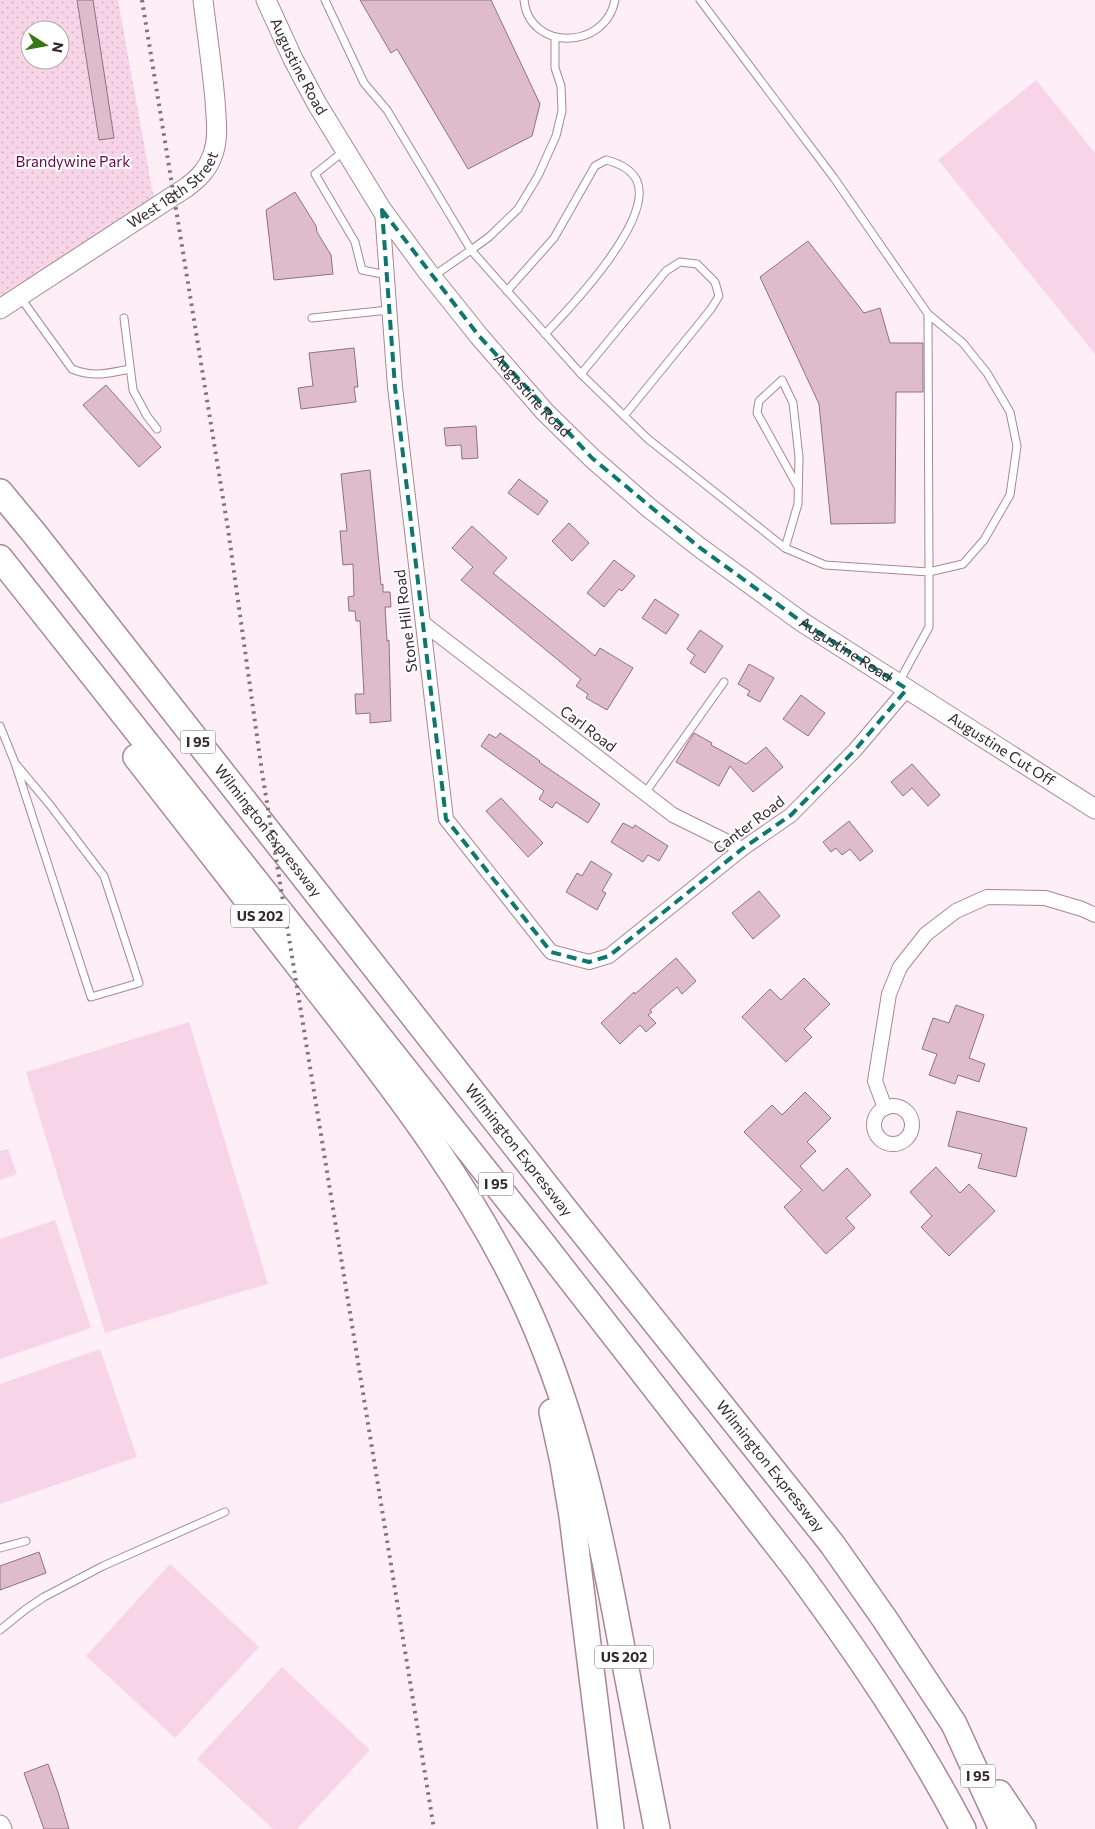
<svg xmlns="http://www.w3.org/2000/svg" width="1095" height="1829" font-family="Commissioner,sans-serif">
<defs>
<pattern id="park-dots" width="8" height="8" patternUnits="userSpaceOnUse" patternTransform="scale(1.25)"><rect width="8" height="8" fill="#f8d5e6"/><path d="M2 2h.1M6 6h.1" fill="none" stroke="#d5b7c6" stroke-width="1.8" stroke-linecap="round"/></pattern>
</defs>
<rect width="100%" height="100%" fill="#feeff6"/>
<g fill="#f8d5e6">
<polygon points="1036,80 1095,153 1095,354 938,160"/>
<polygon points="189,1022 268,1284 105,1333 26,1072"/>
<polygon points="8,1149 17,1174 0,1180 0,1151"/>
<polygon points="55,1220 91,1328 0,1359 0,1239"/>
<polygon points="100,1349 137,1457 0,1504 0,1384"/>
<polygon points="170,1564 259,1647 175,1738 86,1656"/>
<polygon points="282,1667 370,1750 297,1829 273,1829 197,1759"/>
</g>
<path fill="url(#park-dots)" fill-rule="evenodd" d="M0,0H118L154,199L0,296ZM30,30H60V60H30Z"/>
<g fill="#debccc" stroke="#907180">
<polygon points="77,0 93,0 114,138 99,140"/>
<polygon points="360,0 491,0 540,104 532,136 468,169 397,49 391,53"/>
<polygon points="295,192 316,226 317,232 331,255 333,274 274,280 266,210"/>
<polygon points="808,241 864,313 880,308 890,343 923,343 923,392 896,392 895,523 831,524 819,404 760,277"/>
<polygon points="354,348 358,387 354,387 356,402 301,409 298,388 313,386 309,353"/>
<polygon points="106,385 161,447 139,467 83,405"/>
<polygon points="476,426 478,458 462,459 461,445 446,446 444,428"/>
<polygon points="370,470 381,585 383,584 383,592 390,592 391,607 385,607 387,641 389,640 391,721 370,723 370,713 356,714 355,694 364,694 360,621 356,621 355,611 349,611 348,597 354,596 353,564 343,565 340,531 347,531 341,474"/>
<polygon points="519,479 548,501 538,515 508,493"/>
<polygon points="569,523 589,543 572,561 552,541"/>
<polygon points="472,526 507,558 493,573 595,656 600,648 633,668 607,710 586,698 588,694 576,686 581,679 461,580 473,567 452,548"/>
<polygon points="614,560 635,576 622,591 619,589 604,607 587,593"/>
<polygon points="655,599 679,615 666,634 642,618"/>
<polygon points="700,630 723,646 705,673 690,663 695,655 687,649"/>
<polygon points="749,664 774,678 760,702 747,695 750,691 738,684"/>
<polygon points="801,695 825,713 808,736 783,719"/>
<polygon points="500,733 540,761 539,762 600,804 588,823 556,802 552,808 539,799 544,791 481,746 489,734 496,738"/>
<polygon points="694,733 712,743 711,745 746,764 766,747 783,767 753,792 730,766 719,786 676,762"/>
<polygon points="912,764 940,795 928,806 912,788 903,796 891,782"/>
<polygon points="501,798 543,843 528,857 486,811"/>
<polygon points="849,821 873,851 860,861 850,849 842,855 836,848 831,852 823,842"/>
<polygon points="623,823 633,828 635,825 668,846 659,861 648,855 643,862 611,842"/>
<polygon points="591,861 612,874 602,891 606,893 597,910 566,892 577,873 582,876"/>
<polygon points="759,891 780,916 753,939 732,913"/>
<polygon points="676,958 696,981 682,994 677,987 650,1010 652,1012 648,1015 656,1023 646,1032 640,1025 620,1044 601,1023 634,992 635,994"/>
<polygon points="804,978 830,1004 804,1029 812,1037 786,1062 742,1017 770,989 781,1000"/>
<polygon points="956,1005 984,1015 969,1058 985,1064 979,1082 958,1075 955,1084 929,1075 937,1054 922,1049 933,1018 949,1023"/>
<polygon points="805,1092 831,1118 807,1142 816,1151 800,1166 823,1191 847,1168 871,1195 846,1218 855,1228 826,1254 784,1207 802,1190 744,1132 772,1105 782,1115"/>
<polygon points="957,1111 1027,1128 1016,1177 978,1168 982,1154 948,1146"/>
<polygon points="936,1167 960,1193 969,1184 995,1211 949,1256 921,1227 932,1216 910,1192"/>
<polygon points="39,1552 46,1573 0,1590 0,1566"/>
<polygon points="48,1764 58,1792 69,1829 44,1829 24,1773"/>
</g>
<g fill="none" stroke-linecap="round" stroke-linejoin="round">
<defs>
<g id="lane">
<polyline points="325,0 364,83 387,110 471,250 489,237 518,209 538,176 556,136 562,111 561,86 555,68 555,37"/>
<path d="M524,0C529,51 605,51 615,0"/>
<polyline points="700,0 834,178 928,314"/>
<polyline points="344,151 315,174 355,242 362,270 387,275"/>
<polyline points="432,277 471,250 581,374 648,439 785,548 825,565 929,572 929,627 899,682"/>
<path d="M507,291L554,238L595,166L606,160C618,163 631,168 637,181C654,220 570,308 545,334"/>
<path d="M20,297L72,369C94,378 108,373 130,369"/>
<polygon points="928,314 963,343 987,373 1010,412 1017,446 1010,495 984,540 963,564 929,572"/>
<polyline points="124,318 133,390 147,416 157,429"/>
<polyline points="312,318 389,310"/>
<polyline points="581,374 666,271 680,262 697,264 715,282 719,296 711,309 624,416"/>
<polyline points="785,548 798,504 799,457 793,403 782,380 759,401 757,413 798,487"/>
<polyline points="0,726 15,763 91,997 139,983 104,876 50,805 15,763"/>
<polyline points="645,793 724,682"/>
<polyline points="0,1548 26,1541"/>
<polyline points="0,1630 26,1609 44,1597 103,1566 225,1512"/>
</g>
<g id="street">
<polyline points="382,210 395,387 446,819 551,952 589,962 609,956 742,849 791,815 855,750 907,689"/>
<polyline points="423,623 673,815 742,849"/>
<circle cx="893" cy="1125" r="19"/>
<polyline points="885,1108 875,1081 889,994 900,967 926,934 956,911 987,897 1045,898 1082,909 1095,915"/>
</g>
<g id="secondary">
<path id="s1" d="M266,0L293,59L317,104L382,210L427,271L479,336L545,412L592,458L648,507L699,547L802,622L1095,809"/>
<path id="s2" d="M0,309L187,187C199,178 208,169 213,154C219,137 216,119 215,100C212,67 207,33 203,0"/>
<polyline points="0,1825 2,1829"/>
</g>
<g id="highway">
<path id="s3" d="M0,492L34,533L567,1212L832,1544L884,1618L954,1724L1002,1829"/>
<path d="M0,558L540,1240L796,1569C857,1652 915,1737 963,1829"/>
<path d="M136,757C196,834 256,911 316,988C396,1090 477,1195 530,1314C577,1420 600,1530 621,1643C633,1705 645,1767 657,1829"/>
<polyline points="552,1412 563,1462 572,1516 611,1829"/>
<polyline points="999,1793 1023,1829"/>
</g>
</defs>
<use href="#lane" stroke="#a88797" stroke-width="9"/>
<use href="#street" stroke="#a88797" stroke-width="16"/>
<use href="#secondary" stroke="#a88797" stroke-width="21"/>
<use href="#highway" stroke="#a88797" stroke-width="28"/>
<use href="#lane" stroke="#fff" stroke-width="7"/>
<use href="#street" stroke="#fff" stroke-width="14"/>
<use href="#secondary" stroke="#fff" stroke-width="19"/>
<use href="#highway" stroke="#fff" stroke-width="25"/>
<polyline stroke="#82747b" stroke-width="4" stroke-dasharray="2.5 5" stroke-linecap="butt" points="142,0 228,529 262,772 434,1829"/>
</g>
<path fill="none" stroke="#0f766e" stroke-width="4" stroke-dasharray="10 6" stroke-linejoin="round" d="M382,210L479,336L592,458L699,547L802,622L907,689L855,750L791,815L742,849L609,956L589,962L551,952L446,819L395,387Z"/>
<g text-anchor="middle" stroke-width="4" stroke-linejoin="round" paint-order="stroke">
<g fill="#fff" stroke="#72686d" stroke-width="1">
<rect x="180.5" y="730.5" width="35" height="23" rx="4"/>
<rect x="231" y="904.5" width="58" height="23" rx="4"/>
<rect x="478.5" y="1172.5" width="35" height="23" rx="4"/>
<rect x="595" y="1645.5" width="58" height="23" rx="4"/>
<rect x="960.5" y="1764.5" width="35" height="23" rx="4"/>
</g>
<g font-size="14" font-weight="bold" fill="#35282e">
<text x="198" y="747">I 95</text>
<text x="260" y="921">US 202</text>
<text x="496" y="1189">I 95</text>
<text x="624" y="1662">US 202</text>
<text x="978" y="1781">I 95</text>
</g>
<g font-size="15" fill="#35282e" stroke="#fff">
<text dy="5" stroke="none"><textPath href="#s1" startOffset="74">Augustine Road</textPath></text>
<text dy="5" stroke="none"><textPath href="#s2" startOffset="211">West 18th Street</textPath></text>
<text dy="5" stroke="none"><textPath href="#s1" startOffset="479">Augustine Road</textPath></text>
<text transform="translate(406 621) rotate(-97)" y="5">Stone Hill Road</text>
<text dy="5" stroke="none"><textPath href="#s1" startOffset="884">Augustine Road</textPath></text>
<text transform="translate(588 729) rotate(37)" y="5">Carl Road</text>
<text dy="5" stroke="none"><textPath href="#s1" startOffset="1069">Augustine Cut Off</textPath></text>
<text transform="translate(749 825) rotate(-37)" y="5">Canter Road</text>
<text dy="5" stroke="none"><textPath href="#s3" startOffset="432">Wilmington Expressway</textPath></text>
<text dy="5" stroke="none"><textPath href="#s3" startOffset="838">Wilmington Expressway</textPath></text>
<text dy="5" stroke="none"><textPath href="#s3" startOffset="1242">Wilmington Expressway</textPath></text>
</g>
<g font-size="15" fill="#670846" stroke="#fff">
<text x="73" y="167">Brandywine Park</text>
</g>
</g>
<g transform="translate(45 45) rotate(101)"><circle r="24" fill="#ffffff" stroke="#aea9ab"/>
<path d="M0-4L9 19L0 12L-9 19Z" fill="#377816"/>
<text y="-8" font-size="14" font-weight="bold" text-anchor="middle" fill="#35282e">N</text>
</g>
</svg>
